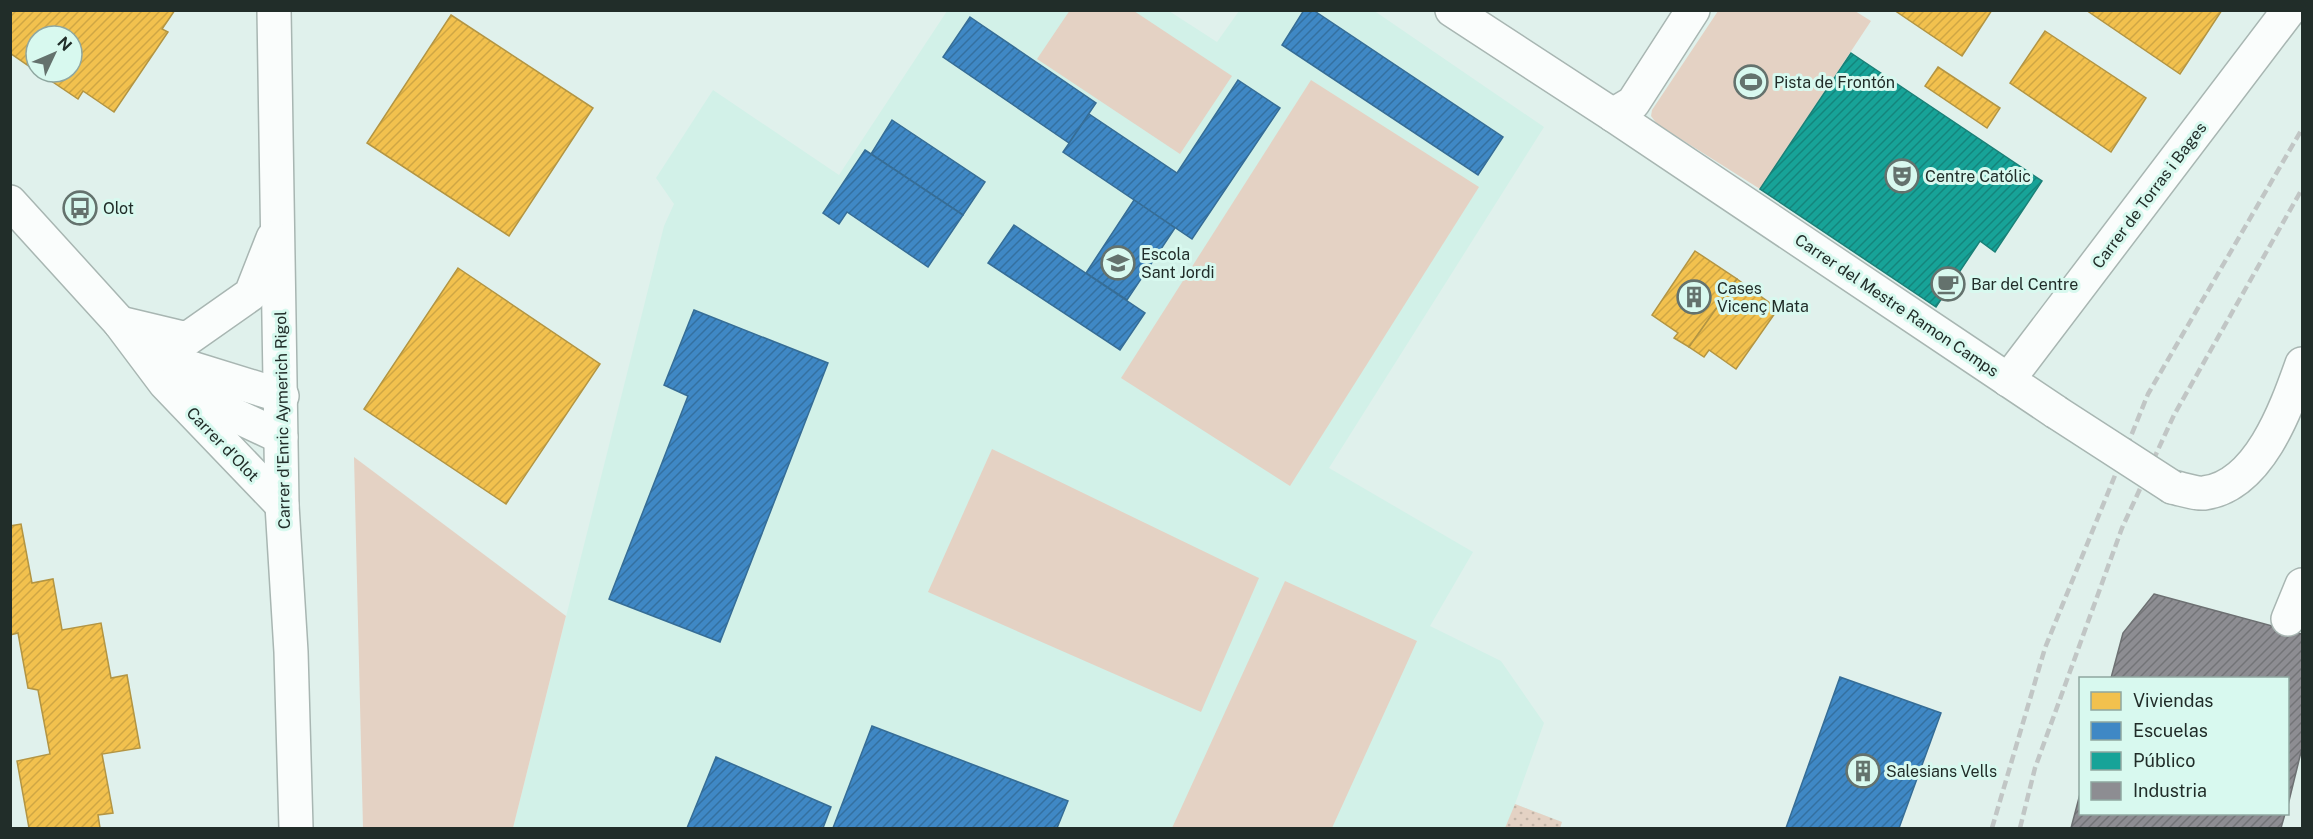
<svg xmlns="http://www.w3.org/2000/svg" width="2313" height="839" font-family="'Public Sans',sans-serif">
<defs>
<pattern id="grass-dots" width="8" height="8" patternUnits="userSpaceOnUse" patternTransform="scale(1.5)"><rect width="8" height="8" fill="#e4d2c4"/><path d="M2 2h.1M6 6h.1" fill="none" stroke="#c3b5a8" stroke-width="1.8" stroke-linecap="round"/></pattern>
<pattern id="homes-hatch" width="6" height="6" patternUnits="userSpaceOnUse" patternTransform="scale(1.5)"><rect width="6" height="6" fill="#f2c14e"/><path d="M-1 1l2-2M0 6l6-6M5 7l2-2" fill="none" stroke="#cfa644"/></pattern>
<pattern id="schools-hatch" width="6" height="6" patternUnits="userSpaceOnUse" patternTransform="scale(1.5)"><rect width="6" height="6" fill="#3f88c5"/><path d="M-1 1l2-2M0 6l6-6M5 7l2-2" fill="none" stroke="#3470a0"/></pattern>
<pattern id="public-hatch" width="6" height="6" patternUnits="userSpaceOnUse" patternTransform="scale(1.5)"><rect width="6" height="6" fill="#17a398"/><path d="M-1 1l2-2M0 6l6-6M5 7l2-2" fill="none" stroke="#14857c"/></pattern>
<pattern id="industry-hatch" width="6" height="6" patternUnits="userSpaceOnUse" patternTransform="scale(1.5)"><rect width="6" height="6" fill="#8d8d92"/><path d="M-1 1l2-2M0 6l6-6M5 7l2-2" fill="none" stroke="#737477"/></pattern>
</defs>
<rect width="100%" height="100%" fill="#e0f1ec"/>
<polygon fill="#d2f1e8" points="1373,10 1544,127 1329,468 1473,552 1430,626 1501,661 1544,723 1515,804 1562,822 1560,828 513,828 664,226 674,204 656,178 713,90 839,175 947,11 1169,11 1217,42 1239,11"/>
<polygon fill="url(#grass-dots)" points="1515,804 1562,822 1560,828 1505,828"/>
<g fill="#e4d2c4">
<polygon points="1070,10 1134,11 1232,76 1180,154 1037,59"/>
<polygon points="1718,11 1855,11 1871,21 1760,189 1657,124 1651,116 1652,110"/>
<polygon points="1311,80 1479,187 1290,486 1121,378"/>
<polygon points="992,449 1259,578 1201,712 928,592"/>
<polygon points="354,457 566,616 513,828 363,828"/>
<polygon points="1285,581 1417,641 1332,828 1172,828"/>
</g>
<g fill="url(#homes-hatch)" stroke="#b39543" stroke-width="1.5">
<polygon points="10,10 175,10 162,29 168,32 114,112 83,91 78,99 38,72 72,72 72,36 36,36 36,71 10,53"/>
<polygon points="1894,10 1992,10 1962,56"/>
<polygon points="2086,10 2222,10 2180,74"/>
<polygon points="451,15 593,108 509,236 367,143"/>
<polygon points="2045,31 2146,98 2111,152 2010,83"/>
<polygon points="1938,67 2000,108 1987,128 1925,86"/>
<polygon points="1695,251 1737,279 1689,347 1674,338 1678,333 1652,315"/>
<polygon points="458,268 600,364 506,504 364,409"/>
<polygon points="1737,279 1778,309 1736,369 1709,350 1704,357 1689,347"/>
<polygon points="21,524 32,583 53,579 62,630 101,623 111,678 127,675 140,748 102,754 113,813 98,815 100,828 29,828 17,761 50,754 38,690 28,688 18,633 10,635 10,526"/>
</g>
<g fill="url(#schools-hatch)" stroke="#366d96" stroke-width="1.5">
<polygon points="1304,10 1313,10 1503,137 1478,175 1282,45"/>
<polygon points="970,17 1096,103 1069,143 943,57"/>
<polygon points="1238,80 1280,108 1192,239 1063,152 1089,114 1177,173"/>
<polygon points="892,120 985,182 963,215 871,154"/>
<polygon points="865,150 963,215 928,267 847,212 839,224 823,213"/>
<polygon points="1134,200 1175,228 1127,300 1086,273"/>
<polygon points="1014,225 1145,313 1120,350 988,263"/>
<polygon points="694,310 828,363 720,642 609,599 688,396 664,385"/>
<polygon points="1840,677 1941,713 1899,828 1786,828"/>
<polygon points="872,726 1068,801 1057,828 833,828"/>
<polygon points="716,757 831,807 823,828 687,828"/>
</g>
<polygon fill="url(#public-hatch)" stroke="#1a8077" stroke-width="1.5" points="1851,53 2042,181 1995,252 1980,241 1936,307 1760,189"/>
<g fill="url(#industry-hatch)" stroke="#6d7072" stroke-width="1.5">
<polygon points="2154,594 2302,634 2302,748 2288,805 2288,678 2111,678 2123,633"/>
<polygon points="2080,794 2080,814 2285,814 2281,828 2071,828"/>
</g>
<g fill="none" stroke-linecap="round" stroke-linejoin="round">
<defs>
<g id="street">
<polyline points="274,10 282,505 291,652 296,828"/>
<polyline points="1452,10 1613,115 2056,412"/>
<polyline points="1613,115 1633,103 1693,10"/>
<polyline points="10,202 120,323 165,383 282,505"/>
<polyline points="120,323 187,339 251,294 273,238"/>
<polyline points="142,337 188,367 282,396"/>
<polyline points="2008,380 2289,10"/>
<polyline points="183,391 281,437"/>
<path d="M2172,487C2182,489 2195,494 2204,493C2259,486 2286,409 2302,364"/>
<polyline points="2288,619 2302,585"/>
</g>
</defs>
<use href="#street" stroke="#a8b6b2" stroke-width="36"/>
<use href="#street" stroke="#fafdfc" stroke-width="33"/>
<g stroke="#c1c6c5" stroke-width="4.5" stroke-dasharray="9 4.5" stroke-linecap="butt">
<polyline points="1992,828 2045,648 2148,394 2302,129"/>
<polyline points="2020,828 2035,768 2122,528 2174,415 2302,189"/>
</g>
<defs>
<polyline id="street-bridge" points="2056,412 2172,487"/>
</defs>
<use href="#street-bridge" stroke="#a8b6b2" stroke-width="36" stroke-linecap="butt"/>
<use href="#street-bridge" stroke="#fafdfc" stroke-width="33"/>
</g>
<defs>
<symbol id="stadium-ring" viewBox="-11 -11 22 22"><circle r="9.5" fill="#d8f9ef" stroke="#64726d" stroke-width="1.5"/><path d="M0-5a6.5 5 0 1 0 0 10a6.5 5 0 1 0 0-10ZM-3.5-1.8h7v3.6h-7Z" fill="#64726d"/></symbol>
<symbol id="theatre-ring" viewBox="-11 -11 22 22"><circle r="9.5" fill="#d8f9ef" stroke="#64726d" stroke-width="1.5"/><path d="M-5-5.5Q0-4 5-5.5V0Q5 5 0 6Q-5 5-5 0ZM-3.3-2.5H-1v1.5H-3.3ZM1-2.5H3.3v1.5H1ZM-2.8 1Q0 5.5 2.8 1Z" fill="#64726d"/></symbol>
<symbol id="bus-ring" viewBox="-11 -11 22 22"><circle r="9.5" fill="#d8f9ef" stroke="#64726d" stroke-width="1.5"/><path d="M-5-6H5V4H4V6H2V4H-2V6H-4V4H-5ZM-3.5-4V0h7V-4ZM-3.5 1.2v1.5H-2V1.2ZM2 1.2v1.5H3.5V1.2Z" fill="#64726d"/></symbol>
<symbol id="school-ring" viewBox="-11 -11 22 22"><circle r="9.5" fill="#d8f9ef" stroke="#64726d" stroke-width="1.5"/><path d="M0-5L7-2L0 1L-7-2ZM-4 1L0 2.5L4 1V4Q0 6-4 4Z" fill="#64726d"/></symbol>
<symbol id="cafe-ring" viewBox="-11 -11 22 22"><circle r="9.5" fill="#d8f9ef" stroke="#64726d" stroke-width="1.5"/><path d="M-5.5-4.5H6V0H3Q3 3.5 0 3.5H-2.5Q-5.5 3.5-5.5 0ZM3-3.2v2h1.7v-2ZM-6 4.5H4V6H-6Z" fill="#64726d"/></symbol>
<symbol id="building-ring" viewBox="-11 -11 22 22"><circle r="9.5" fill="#d8f9ef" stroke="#64726d" stroke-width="1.5"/><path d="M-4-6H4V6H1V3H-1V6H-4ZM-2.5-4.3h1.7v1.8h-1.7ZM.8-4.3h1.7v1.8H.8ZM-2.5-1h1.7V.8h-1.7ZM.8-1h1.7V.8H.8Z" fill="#64726d"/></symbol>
</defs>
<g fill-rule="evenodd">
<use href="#stadium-ring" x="1732" y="63" width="38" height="38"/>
<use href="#theatre-ring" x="1883" y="157" width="38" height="38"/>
<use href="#bus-ring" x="61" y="189" width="38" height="38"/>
<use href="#school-ring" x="1099" y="244" width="38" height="38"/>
<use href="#cafe-ring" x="1929" y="265" width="38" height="38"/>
<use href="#building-ring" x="1675" y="278" width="38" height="38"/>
<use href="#building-ring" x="1844" y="752" width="38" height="38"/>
</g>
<g text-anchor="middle" stroke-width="6" stroke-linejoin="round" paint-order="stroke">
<g font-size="16" fill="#212d29" stroke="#d8f9ef" text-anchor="start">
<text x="1774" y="88">Pista de Frontón</text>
<text x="1925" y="182">Centre Católic</text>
<text x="103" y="214">Olot</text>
<text x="1141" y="260">Escola<tspan x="1141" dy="18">Sant Jordi</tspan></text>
<text x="1971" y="290">Bar del Centre</text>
<text x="1717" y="294">Cases<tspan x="1717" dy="18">Vicenç Mata</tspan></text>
<text x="1886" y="777">Salesians Vells</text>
</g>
<g font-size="16" fill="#212d29" stroke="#d8f9ef">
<text transform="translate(2149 195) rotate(-53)" y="6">Carrer de Torras i Bages</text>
<text transform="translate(1897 305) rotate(34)" y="6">Carrer del Mestre Ramon Camps</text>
<text transform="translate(282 420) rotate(-91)" y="6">Carrer d'Enric Aymerich Rigol</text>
<text transform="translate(223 444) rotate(46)" y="6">Carrer d'Olot</text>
</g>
</g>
<rect width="2313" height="839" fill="none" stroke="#212d29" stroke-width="24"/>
<rect x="2079" y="677" width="210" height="138" fill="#d8f9ef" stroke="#8fa7a0" stroke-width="1.5"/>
<rect x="2091" y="692" width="30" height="18" fill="#f2c14e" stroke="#8fa7a0" stroke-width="1.5"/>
<text x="2133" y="707" font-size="18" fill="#212d29">Viviendas</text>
<rect x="2091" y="722" width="30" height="18" fill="#3f88c5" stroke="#8fa7a0" stroke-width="1.5"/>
<text x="2133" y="737" font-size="18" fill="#212d29">Escuelas</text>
<rect x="2091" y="752" width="30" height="18" fill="#17a398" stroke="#8fa7a0" stroke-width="1.5"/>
<text x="2133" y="767" font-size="18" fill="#212d29">Público</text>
<rect x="2091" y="782" width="30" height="18" fill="#8d8d92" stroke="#8fa7a0" stroke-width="1.5"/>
<text x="2133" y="797" font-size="18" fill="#212d29">Industria</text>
<g transform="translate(54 54) rotate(46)"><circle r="28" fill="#d8f9ef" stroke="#8fa7a0" stroke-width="1.5"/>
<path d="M0-4.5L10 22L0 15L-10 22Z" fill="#64726d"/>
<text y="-9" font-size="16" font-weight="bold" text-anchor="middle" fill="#212d29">N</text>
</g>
</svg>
